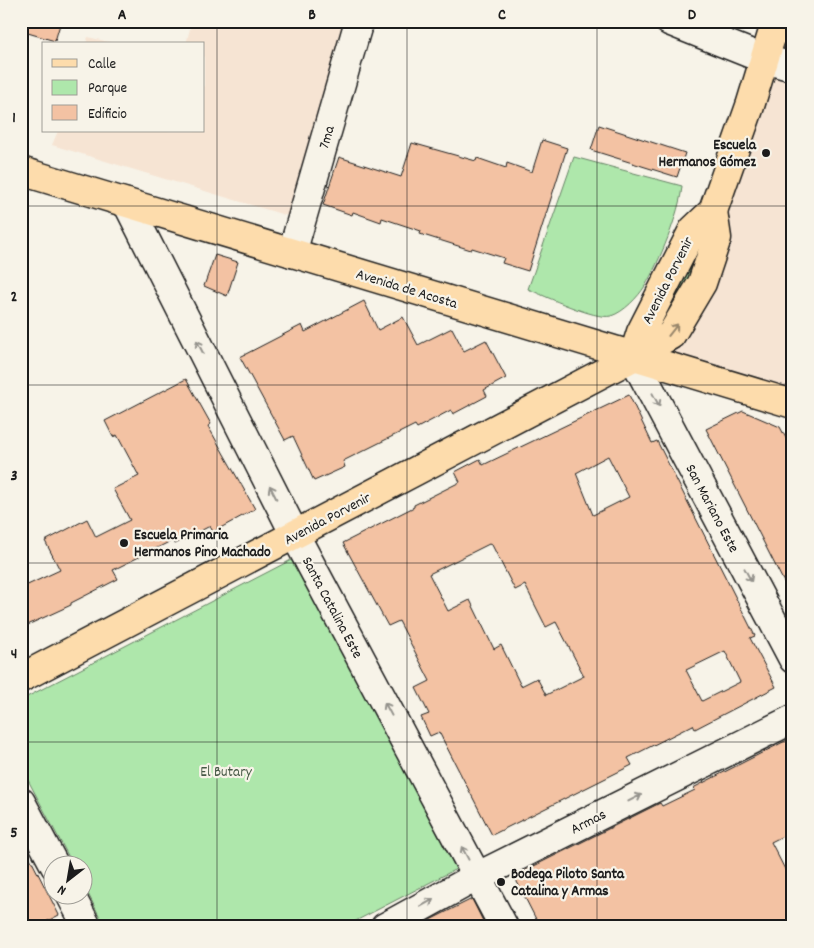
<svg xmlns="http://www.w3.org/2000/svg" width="814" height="948" font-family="Dekko,sans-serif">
<rect width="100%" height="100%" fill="#f7f3e8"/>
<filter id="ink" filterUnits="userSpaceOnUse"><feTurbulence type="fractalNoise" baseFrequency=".02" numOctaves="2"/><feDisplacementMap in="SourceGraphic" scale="10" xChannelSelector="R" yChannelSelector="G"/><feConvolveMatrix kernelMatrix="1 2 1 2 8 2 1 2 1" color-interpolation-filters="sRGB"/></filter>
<g filter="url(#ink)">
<g fill="#f6e4d3">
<polygon points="192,21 348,21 288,216 52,145 58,131 204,131 204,44 186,44"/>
<polygon points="88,37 117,44 86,44"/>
<polygon points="764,59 793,67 793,404 633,357 671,335"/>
</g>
<g fill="#aee7ab" stroke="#658264">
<path d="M574,157L682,186C680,212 659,263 645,286C638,297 624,312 611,316C595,320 545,296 528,289Z"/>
<polygon points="707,224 687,287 667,308"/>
<polygon points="293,559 456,869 344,927 105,927 83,884 82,866 73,865 21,767 21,700"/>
</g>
<g fill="#f3c2a3" stroke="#1c1c1c" fill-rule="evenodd">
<polygon points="21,21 61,21 55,41 21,31"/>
<polygon points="599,125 685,153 677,177 591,150"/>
<polygon points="542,140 567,148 528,271 502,263 504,258 472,248 471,250 420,234 421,231 382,218 381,222 353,212 352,215 323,205 339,157 401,177 412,143 476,161 477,158 506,168 507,163 532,172"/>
<polygon points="215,255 238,262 227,296 204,286"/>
<polygon points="364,301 378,330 403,317 418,345 452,328 464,351 486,340 506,378 484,390 487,396 453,414 451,410 417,428 415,425 343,461 345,467 314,481 293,436 285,440 240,357 302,325 305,332"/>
<polygon points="186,379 211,424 208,426 255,509 213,532 210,526 175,544 173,540 113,570 118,579 71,603 71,605 21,628 21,588 60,570 45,541 87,519 96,537 130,520 113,489 139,476 117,435 113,437 105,421"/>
<path d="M629,395L652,443L657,441L755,636L750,638L776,687L695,729L693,725L628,758L632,765L492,835L439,732L430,736L421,717L429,714L416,688L430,681L399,621L388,626L343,543L414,507V505L460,482L455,472L480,459L483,465ZM608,456L629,497L593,515L576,473ZM491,543L515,590L525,585L546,627L556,622L584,676L546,695L537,678L521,686L501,645L494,649L470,600L448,611L429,574ZM725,651L740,682L702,701L686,670Z"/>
<polygon points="743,411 780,427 793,451 793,600 706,429"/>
<polygon points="793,737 793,831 771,842 793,885 793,927 540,927 514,876 660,803 662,806 695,790 693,788"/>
<polygon points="21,840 59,915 36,927 21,927"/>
<polygon points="472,899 486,927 418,927 424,923"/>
</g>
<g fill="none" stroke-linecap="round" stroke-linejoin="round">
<defs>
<g id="minor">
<polyline points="669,21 764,59 793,67"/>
<polyline points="127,203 295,535 504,927"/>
<polyline points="292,253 359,21"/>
<polyline points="633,357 793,659"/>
<polyline points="21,802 55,866"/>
<polyline points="71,896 87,927"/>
<polyline points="385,927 478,876 793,719"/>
</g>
<g id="major">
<polyline points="21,171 793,404"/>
<polyline points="633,357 641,332 693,230 713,211 750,106 776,21"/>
<polyline points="21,678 633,357 671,335 702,283 717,238 713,211"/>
</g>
</defs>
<use href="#minor" stroke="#1c1c1c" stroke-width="31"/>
<use href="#major" stroke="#1c1c1c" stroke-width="31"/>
<use href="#minor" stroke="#f7f3e8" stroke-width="28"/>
<use href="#major" stroke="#fddcac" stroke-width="28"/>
</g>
<defs><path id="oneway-shaft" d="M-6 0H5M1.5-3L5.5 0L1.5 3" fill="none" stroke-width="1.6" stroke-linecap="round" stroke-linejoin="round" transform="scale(1.25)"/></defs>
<use stroke="#98866b" href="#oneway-shaft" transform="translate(673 330) rotate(-52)"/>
<g stroke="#94928c">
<use href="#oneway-shaft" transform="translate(200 347) rotate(-117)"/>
<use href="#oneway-shaft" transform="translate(656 400) rotate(62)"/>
<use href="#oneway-shaft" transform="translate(273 492) rotate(-117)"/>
<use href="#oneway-shaft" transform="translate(748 575) rotate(62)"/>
<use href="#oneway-shaft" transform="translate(388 709) rotate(-118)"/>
<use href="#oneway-shaft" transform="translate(635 798) rotate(-27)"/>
<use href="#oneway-shaft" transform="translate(465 853) rotate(-118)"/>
<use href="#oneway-shaft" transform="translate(427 903) rotate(-29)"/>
</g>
</g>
<path fill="none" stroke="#1c1c1c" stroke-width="1" stroke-opacity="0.55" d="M217,21V927M407,21V927M597,21V927M21,206H793M21,385H793M21,563H793M21,742H793"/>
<g fill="#1c1c1c" stroke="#f7f3e8" stroke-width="2">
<circle cx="766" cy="153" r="5"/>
<circle cx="124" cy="543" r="5"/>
<circle cx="501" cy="882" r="5"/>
</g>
<g text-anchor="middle" stroke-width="4.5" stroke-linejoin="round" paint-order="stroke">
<g font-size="15" fill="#1c1c1c" stroke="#f7f3e8">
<text transform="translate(326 137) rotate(-74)" y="5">7ma</text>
<text transform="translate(667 280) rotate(-63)" y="5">Avenida Porvenir</text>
<text transform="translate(407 288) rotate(17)" y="5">Avenida de Acosta</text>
<text transform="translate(713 508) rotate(62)" y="5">San Mariano Este</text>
<text transform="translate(327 518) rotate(-28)" y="5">Avenida Porvenir</text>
<text transform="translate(333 607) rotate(62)" y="5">Santa Catalina Este</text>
<text transform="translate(588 821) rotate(-27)" y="5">Armas</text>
</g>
<g font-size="15" font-weight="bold" fill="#1c1c1c" stroke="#f7f3e8" text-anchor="start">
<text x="756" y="149" text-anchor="end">Escuela<tspan x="756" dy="17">Hermanos Gómez</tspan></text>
<text x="134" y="539">Escuela Primaria<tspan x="134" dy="17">Hermanos Pino Machado</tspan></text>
<text x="511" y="878">Bodega Piloto Santa<tspan x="511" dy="17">Catalina y Armas</tspan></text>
</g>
<g font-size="15" fill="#485947" stroke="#f7f3e8">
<text x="226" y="776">El Butary</text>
</g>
</g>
<rect width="814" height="948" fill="none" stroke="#f7f3e8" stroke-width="55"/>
<rect x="42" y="42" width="162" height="90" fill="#f7f3e8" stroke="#9f9d96"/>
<rect x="52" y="59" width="25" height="8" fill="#fddcac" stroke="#9f9d96"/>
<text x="88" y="68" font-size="15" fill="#1c1c1c">Calle</text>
<rect x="52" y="80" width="25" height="15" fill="#aee7ab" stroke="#9f9d96"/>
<text x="88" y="92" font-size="15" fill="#1c1c1c">Parque</text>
<rect x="52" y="105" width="25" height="15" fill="#f3c2a3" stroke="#9f9d96"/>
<text x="88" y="118" font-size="15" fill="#1c1c1c">Edificio</text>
<g transform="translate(68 880) rotate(211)"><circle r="24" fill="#f7f3e8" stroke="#9f9d96"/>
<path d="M0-4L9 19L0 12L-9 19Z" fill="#1c1c1c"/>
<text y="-8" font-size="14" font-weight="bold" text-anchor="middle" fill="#1c1c1c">N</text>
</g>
<rect x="28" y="28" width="758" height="892" fill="none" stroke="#1c1c1c" stroke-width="2"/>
<g font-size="16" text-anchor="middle" font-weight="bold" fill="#1c1c1c">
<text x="122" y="19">A</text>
<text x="312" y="19">B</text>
<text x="502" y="19">C</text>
<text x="692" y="19">D</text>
<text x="14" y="122">1</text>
<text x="14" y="301">2</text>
<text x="14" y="480">3</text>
<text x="14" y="658">4</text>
<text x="14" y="837">5</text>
</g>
</svg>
